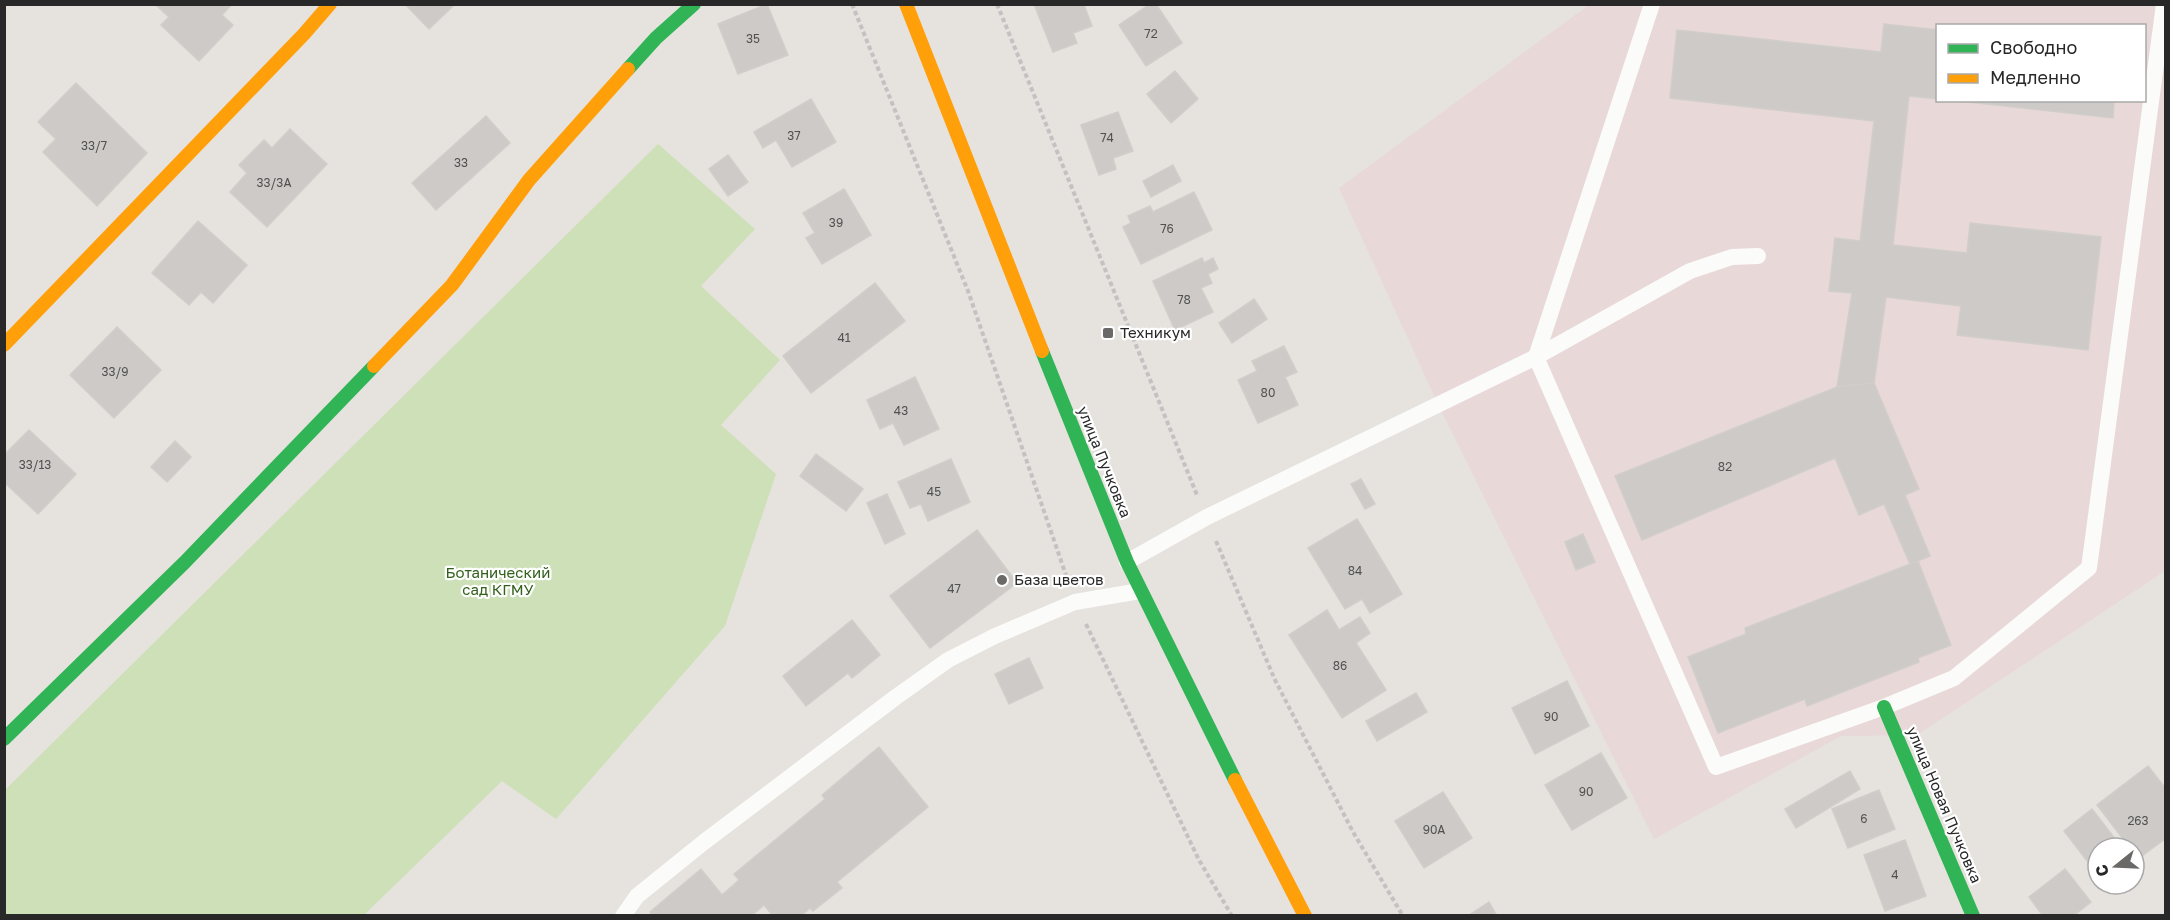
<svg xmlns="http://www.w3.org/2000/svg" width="2170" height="920" font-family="'Golos Text',sans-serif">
<rect width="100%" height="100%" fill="#e6e2de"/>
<path fill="#e8d8d8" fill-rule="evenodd" d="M1589,5H2165V571L1917,735L1841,736L1654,839L1438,404L1339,188ZM1938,26H2144V100H1938Z"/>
<polygon fill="#cde0b8" points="658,144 755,229 701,286 780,360 721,425 776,474 725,626 556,819 502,781 364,915 5,915 5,790"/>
<g fill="#cdcac8" stroke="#d1ceca" stroke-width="1.5">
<polygon points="155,4 232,4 222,15 233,25 199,61 161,25 169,17"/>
<polygon points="405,4 455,4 429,29"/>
<polygon points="767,4 788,55 738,74 718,24"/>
<polygon points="1034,4 1085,4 1084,5 1092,26 1073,33 1077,43 1053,52"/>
<polygon points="1150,4 1156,4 1182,43 1146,66 1119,25"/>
<polygon points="1884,24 1938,30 1938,99 1909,96 1893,245 1967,253 1970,223 2101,237 2088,350 1957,335 1961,306 1886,297 1874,383 1837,387 1852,293 1829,291 1835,238 1860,241 1874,121 1670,98 1677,30 1881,52"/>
<polygon points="1175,71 1198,99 1171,123 1147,94"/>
<polygon points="76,83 147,153 97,206 43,152 56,139 38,122"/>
<polygon points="811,99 836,142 792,167 776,140 763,148 754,132"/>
<polygon points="1950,100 2114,100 2113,118"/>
<polygon points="1118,112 1133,151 1113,158 1116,169 1099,175 1081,125"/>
<polygon points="486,116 510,143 436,210 412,183"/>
<polygon points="290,129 327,164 267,227 230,192 247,173 239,165 264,140 272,148"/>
<polygon points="728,155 748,182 728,196 709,169"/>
<polygon points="1173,165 1181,181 1151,197 1143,181"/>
<polygon points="844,189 871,235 822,264 806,238 815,233 803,213"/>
<polygon points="1194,192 1212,230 1141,264 1123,227 1131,223 1128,216 1150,206 1153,212"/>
<polygon points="198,221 247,265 213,303 201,292 189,305 152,273"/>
<polygon points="1202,258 1204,263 1213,258 1218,269 1208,274 1212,283 1201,288 1213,312 1175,330 1153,281"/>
<polygon points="875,283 905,321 811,393 783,356"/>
<polygon points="1254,299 1267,319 1232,343 1219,323"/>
<polygon points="117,327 161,370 114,418 70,375"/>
<polygon points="1284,346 1297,372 1285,377 1298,405 1258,423 1238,380 1257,371 1252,361"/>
<polygon points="915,377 939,429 904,445 893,423 880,429 867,400"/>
<polygon points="1874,383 1919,489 1905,495 1930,556 1910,564 1884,504 1859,515 1835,458 1642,540 1615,476 1837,387"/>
<polygon points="29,430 76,474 38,514 4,482 4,455"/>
<polygon points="175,441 191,457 167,482 151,467"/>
<polygon points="816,454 863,489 846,511 800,476"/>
<polygon points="951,459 970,502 928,521 921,504 910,508 898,482"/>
<polygon points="1361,479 1375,504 1365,509 1351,484"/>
<polygon points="887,494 905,534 885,544 867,503"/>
<polygon points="1357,519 1402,594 1370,613 1362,599 1345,609 1308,548"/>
<polygon points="977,530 1017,583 930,648 890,596"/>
<polygon points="1583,534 1595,562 1576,570 1565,542"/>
<polygon points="1918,561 1951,645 1918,658 1919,662 1807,706 1805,699 1718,733 1688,657 1746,634 1745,628"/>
<polygon points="1327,610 1339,630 1360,617 1370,633 1356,643 1386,690 1342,718 1289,635"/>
<polygon points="852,620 880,655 852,678 848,673 806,706 783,676"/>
<polygon points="1029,658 1043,688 1009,704 995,674"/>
<polygon points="1567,681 1589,726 1535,754 1512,708"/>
<polygon points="1416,693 1427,712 1377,741 1366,721"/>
<polygon points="879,747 928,807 837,882 842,888 813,911 810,908 801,916 773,916 764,905 751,916 652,916 650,912 701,869 722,895 739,880 734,874 825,799 822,795"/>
<polygon points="1601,753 1627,798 1572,830 1545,785"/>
<polygon points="2148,766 2166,789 2166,838 2138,859 2134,853 2134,848 2130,848 2097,805"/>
<polygon points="1850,771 1860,789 1796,828 1785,809"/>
<polygon points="1879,790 1895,829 1848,848 1832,809"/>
<polygon points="1443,792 1472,838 1424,868 1395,821"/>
<polygon points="2092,809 2122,848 2098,848 2098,875 2064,831"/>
<polygon points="1905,840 1926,896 1885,911 1864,855"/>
<polygon points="2065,869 2091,902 2073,916 2043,916 2029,897"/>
<polygon points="1489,902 1497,916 1468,916"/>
</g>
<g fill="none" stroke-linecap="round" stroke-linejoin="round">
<g stroke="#c3c2c2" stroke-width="4" stroke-dasharray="4.5 3" stroke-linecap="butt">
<polyline points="852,4 968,291 1067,578"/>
<polyline points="997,4 1197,495"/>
<polyline points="1216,541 1275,680 1353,832 1403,916"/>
<polyline points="1086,624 1199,860 1232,916"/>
</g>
<g stroke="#fbfbfa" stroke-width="16">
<polyline points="1652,4 1536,357 1716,767 1884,707 1954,678 2089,568 2164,4"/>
<polyline points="1127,562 1207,517 1536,357 1690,271 1732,257 1758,256"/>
<polyline points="623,916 637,896 704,842 896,697 948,660 995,636 1075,602 1140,591"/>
</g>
<g stroke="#30b455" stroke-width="14">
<polyline points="628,69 656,38 694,4"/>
<polyline points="1042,351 1127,562 1235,780"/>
<polyline points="1884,707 1973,916"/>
<polyline points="4,739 185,562 374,366"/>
</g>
<g stroke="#ff9f0a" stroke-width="14">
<polyline points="906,4 1042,351"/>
<polyline points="4,345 304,34 330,4"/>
<polyline points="374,366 452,285 529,180 628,69"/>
<polyline points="1235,780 1305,916"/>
</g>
</g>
<g fill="#6a6968" stroke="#fff" stroke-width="2">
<rect x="1102" y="327" width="12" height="12" rx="3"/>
<circle cx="1002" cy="580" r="6"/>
</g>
<g text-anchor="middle" stroke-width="4.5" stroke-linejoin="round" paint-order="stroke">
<g font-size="12" fill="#525151">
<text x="1151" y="38">72</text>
<text x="753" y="43">35</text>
<text x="794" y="140">37</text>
<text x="1107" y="142">74</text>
<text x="94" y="150">33/7</text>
<text x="461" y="167">33</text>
<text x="274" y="187">33/3А</text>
<text x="836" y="227">39</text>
<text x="1167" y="233">76</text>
<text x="1184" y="304">78</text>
<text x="844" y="342">41</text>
<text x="115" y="376">33/9</text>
<text x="1268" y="397">80</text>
<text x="901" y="415">43</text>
<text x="35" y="469">33/13</text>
<text x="1725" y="471">82</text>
<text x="934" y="496">45</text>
<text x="1355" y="575">84</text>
<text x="954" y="593">47</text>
<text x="1340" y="670">86</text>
<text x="1551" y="721">90</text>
<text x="1586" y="796">90</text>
<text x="1864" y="823">6</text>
<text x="2138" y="825">263</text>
<text x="1434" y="834">90А</text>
<text x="1895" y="879">4</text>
</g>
<g font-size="15" fill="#282828" stroke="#fff" text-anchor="start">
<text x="1120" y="338">Техникум</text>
<text x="1014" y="585">База цветов</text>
</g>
<g font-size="15" fill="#282828" stroke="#fff">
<text transform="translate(1104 462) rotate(68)" y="5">улица Пучковка</text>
<text transform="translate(1944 805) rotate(67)" y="5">улица Новая Пучковка</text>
</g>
<g font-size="15" fill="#32611c" stroke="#fff">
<text x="498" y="578">Ботанический<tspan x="498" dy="17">сад КГМУ</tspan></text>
</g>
</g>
<rect width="2170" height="920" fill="none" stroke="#282828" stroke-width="12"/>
<rect x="1936" y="24" width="210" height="78" fill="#ffffff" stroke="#a9a9a9" stroke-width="1.5"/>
<rect x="1948" y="44" width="30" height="9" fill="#30b455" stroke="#a9a9a9" stroke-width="1.5"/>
<text x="1990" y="54" font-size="18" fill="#282828">Свободно</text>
<rect x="1948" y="74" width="30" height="9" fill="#ff9f0a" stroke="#a9a9a9" stroke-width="1.5"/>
<text x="1990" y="84" font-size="18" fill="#282828">Медленно</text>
<g transform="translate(2116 866) rotate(252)"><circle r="28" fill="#ffffff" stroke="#a9a9a9" stroke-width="1.5"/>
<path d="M0-4.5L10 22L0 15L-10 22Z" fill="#6a6968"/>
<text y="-9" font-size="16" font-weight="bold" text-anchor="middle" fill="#282828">С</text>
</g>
</svg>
